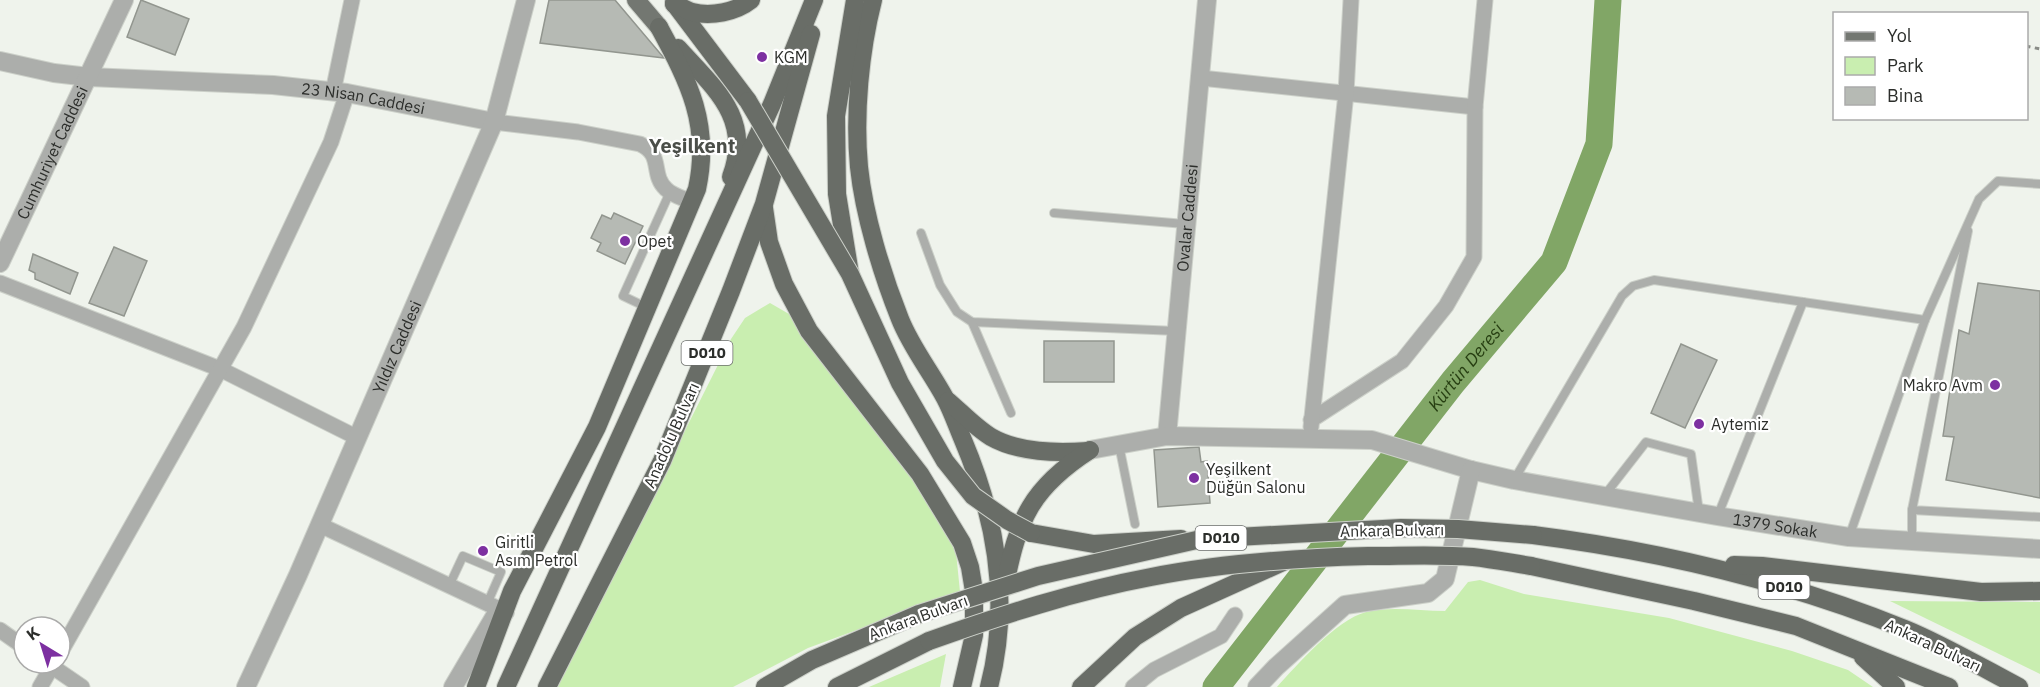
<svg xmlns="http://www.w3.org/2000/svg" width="2040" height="687" font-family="'IBM Plex Sans',sans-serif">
<rect width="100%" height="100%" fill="#eff3ec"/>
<g fill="#c9eeb0">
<polygon points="770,303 789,314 804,337 912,476 955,542 960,592 808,648 733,687 556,687 731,339 745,318"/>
<path d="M1480,580L1524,594L1669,618L1792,651L1848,670L1873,687H1277C1297,665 1336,620 1366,612C1391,606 1420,611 1445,611L1468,582Z"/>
<polygon points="1890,601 2040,602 2040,674"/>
<polygon points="946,654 940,687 869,687"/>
</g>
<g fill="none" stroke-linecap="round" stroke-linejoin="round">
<path stroke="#81a666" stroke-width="27" id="s1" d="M1216,687L1453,382L1554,262L1599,144L1608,0"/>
</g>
<g fill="#b6bab4" stroke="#92968f" stroke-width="1.5">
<polygon points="141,0 189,19 175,55 127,37"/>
<polygon points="549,0 615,0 664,58 540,43"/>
<polygon points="614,213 643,226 625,264 597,251 601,243 591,238 602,215 611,219"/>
<polygon points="114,247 147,261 124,316 89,303"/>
<polygon points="33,254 78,273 70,294 35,279 35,273 29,270"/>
<polygon points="1978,283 2040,291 2040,498 1946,480 1954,437 1943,436 1959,330 1969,334"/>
<rect x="1044" y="341" width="70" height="41"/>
<polygon points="1681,344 1717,360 1685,428 1651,413"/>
<polygon points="1199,447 1201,462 1207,461 1210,503 1158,507 1154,450"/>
</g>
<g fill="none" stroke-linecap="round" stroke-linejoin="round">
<defs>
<g id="service">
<polyline points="1054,213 1185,224"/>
<polyline points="1968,231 1912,510 2040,517"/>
<polyline points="921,233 940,285 957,312 972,322 1176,331"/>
<polyline points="646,307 623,296 670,192"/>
<polyline points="972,322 1011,413"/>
<polyline points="1119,445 1135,524"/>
<polyline points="1514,480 1622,296 1633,286 1654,280 1925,320"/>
<polyline points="1604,496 1646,442 1691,454 1699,512"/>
<polyline points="1718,515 1803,302"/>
<polyline points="1849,537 1925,320 1979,199 1998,181 2040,184"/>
<polyline points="1912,541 1912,510"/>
<polyline points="449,586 463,556 501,572 487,604"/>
</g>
<g id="minor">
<polyline points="1201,78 1475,107"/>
<polyline points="333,92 352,0"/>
<path d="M494,122L578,132L640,144C664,155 650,174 666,189C673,196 683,198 692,202"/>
<polyline points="0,283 220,369 358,438"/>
<polyline points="1311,420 1402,361 1446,306 1474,257 1475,107 1485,0"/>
<polyline points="1311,427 1346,93 1351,0"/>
<polyline points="320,525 499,609"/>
<polyline points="0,630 24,647"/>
<polyline points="60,653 244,327 331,142 347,93"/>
<polyline points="47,663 82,687"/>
<polyline points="40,687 54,663"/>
<polyline points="1133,687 1154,670 1221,636 1235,615"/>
</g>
<g id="tertiary">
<path id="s2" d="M0,61L54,73L89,77L273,85L347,93L494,122"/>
<path id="s3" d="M0,263L124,0"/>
<path id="s4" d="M1167,436L1207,0"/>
<path id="s5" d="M1090,450L1167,436L1372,440L1471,470L1514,480L1717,516L1849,537L2040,549"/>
<path id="s6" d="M246,687L298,575L494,122L526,0"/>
<polyline points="453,687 499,609 505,612"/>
<polyline points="1257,687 1276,667 1345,605 1428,593 1445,579 1471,470"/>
</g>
<polyline id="primary" points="636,0 659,27"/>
<g id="trunk">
<path d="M873,0C860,51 854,114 859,167C864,215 882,274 900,319C911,347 931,372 945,398C952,411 957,426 963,440C996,518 1011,603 989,687"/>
<polyline points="674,3 748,101"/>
<path d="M674,4C680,6 686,10 692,12C711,17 736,12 751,0"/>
<path d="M678,48C714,88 753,118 731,177"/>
<polyline points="764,208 769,242 784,284 809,331 920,474 962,543 970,567 974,591 974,635 962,687"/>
<polyline points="850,274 837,194 836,116 855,0"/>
<path d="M948,401C962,413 976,428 991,437C1019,453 1057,453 1088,451"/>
<polyline points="1031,533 1094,544 1181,539"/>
<path d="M1533,535C1659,551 1786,581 1905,629C1942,644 1983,668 2019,687"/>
<polyline points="1734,565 1762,566 1981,592 2040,591"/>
<polyline points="1531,566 1694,601 1796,626 1949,687"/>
<path d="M1005,585C1018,519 1031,488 1090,450"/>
<polyline points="1863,657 1896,687"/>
<path d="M476,687L512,591L597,427L697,189C711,125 689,82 659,27"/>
<polyline points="506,687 772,104 814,0"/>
<polyline points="547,687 662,461 731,291 764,204 811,34"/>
<polyline points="765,687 812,660 919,614"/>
<polyline points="837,687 929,641"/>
<polyline points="1081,687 1135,637 1181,608 1285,561"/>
</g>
</defs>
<use href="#service" stroke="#ccd0c9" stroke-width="10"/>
<use href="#minor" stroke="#ccd0c9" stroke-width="17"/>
<use href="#tertiary" stroke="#ccd0c9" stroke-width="20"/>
<use href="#primary" stroke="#ccd0c9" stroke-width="20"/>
<use href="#trunk" stroke="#ccd0c9" stroke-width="20"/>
<polyline stroke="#898c87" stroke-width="3" stroke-dasharray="4.5 4.5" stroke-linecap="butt" points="2026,46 2040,49"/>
<use href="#service" stroke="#acaeab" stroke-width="8"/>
<use href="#minor" stroke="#acaeab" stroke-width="15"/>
<use href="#tertiary" stroke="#acaeab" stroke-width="18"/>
<use href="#primary" stroke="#737771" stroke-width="18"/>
<use href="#trunk" stroke="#696d67" stroke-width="18"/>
<defs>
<g id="trunk-bridge">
<polyline points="748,101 850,274 900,383 945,461 973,496 1007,520 1031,533"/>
<polyline points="919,614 1038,576 1201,539 1401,528 1458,529 1533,535"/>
<path d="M929,641C1002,615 1076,591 1151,577C1222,563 1296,558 1368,556C1403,556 1439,554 1473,557C1492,559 1512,563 1531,566"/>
</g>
</defs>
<use href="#trunk-bridge" stroke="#ccd0c9" stroke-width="20" stroke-linecap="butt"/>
<use href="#trunk-bridge" stroke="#696d67" stroke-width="18"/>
</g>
<g fill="#7d30a1" stroke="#fff" stroke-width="2">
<circle cx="762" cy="57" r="6"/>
<circle cx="625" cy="241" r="6"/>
<circle cx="1995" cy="385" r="6"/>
<circle cx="1699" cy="424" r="6"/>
<circle cx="1194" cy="478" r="6"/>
<circle cx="483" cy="551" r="6"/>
</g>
<g text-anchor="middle" stroke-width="4.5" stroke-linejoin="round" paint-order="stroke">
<g fill="#fff" stroke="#6b6d6b" stroke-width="1.5">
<rect x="681.5" y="341" width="51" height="24" rx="4.5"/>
<rect x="1195.5" y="526" width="51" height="24" rx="4.5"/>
<rect x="1758.5" y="575" width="51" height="24" rx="4.5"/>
</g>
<g font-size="15" font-weight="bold" fill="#2c2e2b">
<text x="707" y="358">D010</text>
<text x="1221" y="543">D010</text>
<text x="1784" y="592">D010</text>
</g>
<g font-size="16" fill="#2c2e2b" stroke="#fff" text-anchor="start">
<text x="774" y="63">KGM</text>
<text x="637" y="247">Opet</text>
<text x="1983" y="391" text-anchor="end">Makro Avm</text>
<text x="1711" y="430">Aytemiz</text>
<text x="1206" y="475">Yeşilkent<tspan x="1206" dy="18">Düğün Salonu</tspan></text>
<text x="495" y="548">Giritli<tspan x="495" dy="18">Asım Petrol</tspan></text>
</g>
<g font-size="16" fill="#2c2e2b" stroke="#fff">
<text dy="6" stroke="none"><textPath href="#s2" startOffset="366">23 Nisan Caddesi</textPath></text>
<text dy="6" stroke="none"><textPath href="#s3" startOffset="122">Cumhuriyet Caddesi</textPath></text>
<text dy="6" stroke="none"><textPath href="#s4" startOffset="219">Ovalar Caddesi</textPath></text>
<text dy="6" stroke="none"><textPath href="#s6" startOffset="372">Yıldız Caddesi</textPath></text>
<text transform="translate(671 435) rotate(-66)" y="6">Anadolu Bulvarı</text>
<text dy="6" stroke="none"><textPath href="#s5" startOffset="696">1379 Sokak</textPath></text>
<text transform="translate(1392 530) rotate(-1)" y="6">Ankara Bulvarı</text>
<text transform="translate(918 617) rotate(-20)" y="6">Ankara Bulvarı</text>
<text transform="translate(1933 645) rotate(25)" y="6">Ankara Bulvarı</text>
</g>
<g font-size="18" font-style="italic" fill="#273f12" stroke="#fff">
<text dy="6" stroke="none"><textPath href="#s1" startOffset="406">Kürtün Deresi</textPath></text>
</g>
<g font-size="20" font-weight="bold" fill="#4b4e49" stroke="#fff">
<text x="692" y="153">Yeşilkent</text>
</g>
</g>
<rect x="1833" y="12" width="195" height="108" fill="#ffffff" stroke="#ababaa" stroke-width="1.5"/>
<rect x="1845" y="32" width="30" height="9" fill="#737771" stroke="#ababaa" stroke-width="1.5"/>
<text x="1887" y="42" font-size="18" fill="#2c2e2b">Yol</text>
<rect x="1845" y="57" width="30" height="18" fill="#c9eeb0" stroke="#ababaa" stroke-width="1.5"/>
<text x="1887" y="72" font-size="18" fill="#2c2e2b">Park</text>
<rect x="1845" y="87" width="30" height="18" fill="#b6bab4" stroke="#ababaa" stroke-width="1.5"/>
<text x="1887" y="102" font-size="18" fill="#2c2e2b">Bina</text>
<g transform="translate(42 645) rotate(322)"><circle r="28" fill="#ffffff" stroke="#ababaa" stroke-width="1.5"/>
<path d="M0-4.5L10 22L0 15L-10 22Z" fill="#7d30a1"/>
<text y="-9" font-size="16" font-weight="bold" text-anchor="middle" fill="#2c2e2b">K</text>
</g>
</svg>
